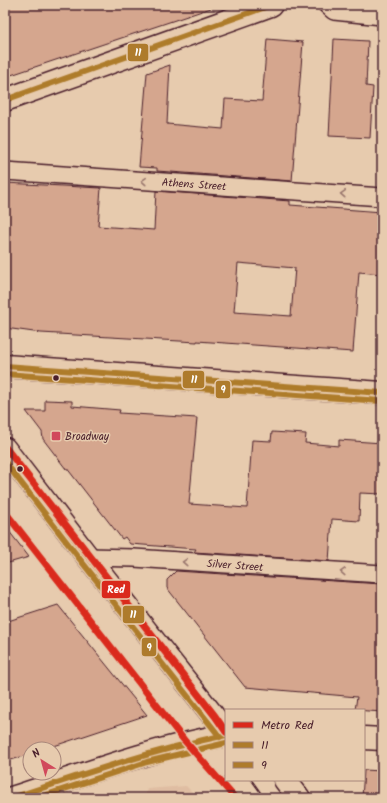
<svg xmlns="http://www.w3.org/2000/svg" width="387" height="803" font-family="Kalam,sans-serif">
<rect width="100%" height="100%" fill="#e7cbae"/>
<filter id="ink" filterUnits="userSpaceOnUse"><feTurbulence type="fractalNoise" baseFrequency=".025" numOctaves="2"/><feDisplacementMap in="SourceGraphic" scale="8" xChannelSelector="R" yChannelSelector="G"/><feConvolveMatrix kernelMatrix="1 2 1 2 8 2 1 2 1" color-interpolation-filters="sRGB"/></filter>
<g filter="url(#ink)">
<polygon fill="#dfbda2" points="186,786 198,798 145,798 147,789"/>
<g fill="#d5a68e" stroke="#4a1f2b" fill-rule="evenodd">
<polygon points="5,5 211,5 211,8 5,77"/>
<polygon points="267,39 303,42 292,181 157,171 157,168 139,167 147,73 170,65 167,124 223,129 225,99 262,101"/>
<polygon points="334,39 368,41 366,86 373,87 370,138 329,136"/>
<path d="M5,183L101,188L98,226L154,230L156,191L290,201V205L382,212V274L359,272L353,352L197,341V342L41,333L5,328ZM238,263L295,268L291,316L234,312Z"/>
<polygon points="45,400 72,401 72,406 120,410 119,413 197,418 189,504 247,508 252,440 271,441 272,432 306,434 305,443 339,446 339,440 382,443 382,494 360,493 359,521 332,519 329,561 194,552 196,549 130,544 125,537 122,539 66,467 66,469 43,439 42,432 26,411 45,411"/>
<polygon points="5,526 29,557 5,564"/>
<polygon points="176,571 382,584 382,712 355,710 357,697 245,687 167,588 167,580"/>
<polygon points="58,605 147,715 45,749 30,749 30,754 5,762 5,622"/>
<polygon points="364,770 382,771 382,798 362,798"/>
</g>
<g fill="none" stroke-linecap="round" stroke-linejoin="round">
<defs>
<g id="street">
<polyline points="327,5 334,11 382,16"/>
<polyline points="5,171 382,197"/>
<polyline points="88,557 134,558 382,574"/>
</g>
<g id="secondary">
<polyline points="5,100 271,5"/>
<polyline points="5,366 382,393"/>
<polyline points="364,738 382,739"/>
</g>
<g id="primary">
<polyline points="5,449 88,557 226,732"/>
<polyline points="237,780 250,798"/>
<polyline points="285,780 299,798"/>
<path d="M12,798C82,775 153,748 226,735"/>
</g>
</defs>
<use href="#street" stroke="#4a1f2b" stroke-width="20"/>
<use href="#secondary" stroke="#4a1f2b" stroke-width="25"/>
<use href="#primary" stroke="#4a1f2b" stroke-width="25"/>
<use href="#street" stroke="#e7cbae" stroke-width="17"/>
<use href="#secondary" stroke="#e7cbae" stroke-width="22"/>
<use href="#primary" stroke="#e7cbae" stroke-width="22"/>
<defs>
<g id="bus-1">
<polyline points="5,100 271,5"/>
<polyline points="5,366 382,393"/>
<polyline points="5,449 88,557 226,732"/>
<path d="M12,798C83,774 153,750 226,735"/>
</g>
<g id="bus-2">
<polyline points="5,374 381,401"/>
<polyline points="5,462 82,562 220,737"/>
<polyline points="37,798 147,762 226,743"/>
</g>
</defs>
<use href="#bus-1" stroke="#e7cbae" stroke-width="9"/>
<use href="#bus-2" stroke="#e7cbae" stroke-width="9"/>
<use href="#bus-1" stroke="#ae7b2c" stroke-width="6"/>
<use href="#bus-2" stroke="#ae7b2c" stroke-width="6"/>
<defs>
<g id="metro-1">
<polyline points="5,447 215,716 226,732"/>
<polyline points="5,512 184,740 235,798"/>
</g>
</defs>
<use href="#metro-1" stroke="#e7cbae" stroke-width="10"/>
<use href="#metro-1" stroke="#da291c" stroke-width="7"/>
</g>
<defs><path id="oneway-chevron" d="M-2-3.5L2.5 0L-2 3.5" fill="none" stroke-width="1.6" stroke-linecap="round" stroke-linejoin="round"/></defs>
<g stroke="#98756c">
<use href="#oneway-chevron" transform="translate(144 181) rotate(-176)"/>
<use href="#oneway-chevron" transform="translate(343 194) rotate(-176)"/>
<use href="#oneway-chevron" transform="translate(185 562) rotate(-176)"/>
<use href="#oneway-chevron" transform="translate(343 572) rotate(-177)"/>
</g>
</g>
<g fill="#4a1f2b" stroke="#e7cbae" stroke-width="1.5">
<circle cx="56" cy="378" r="3.5"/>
<circle cx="20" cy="469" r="3.5"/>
</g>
<rect fill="#d1495b" stroke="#e7cbae" stroke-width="1.5" x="51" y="431" width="10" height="10" rx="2"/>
<g text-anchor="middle" stroke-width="3" stroke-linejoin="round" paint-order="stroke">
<g font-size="11" fill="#4a1f2b" stroke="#e7cbae">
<text transform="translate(194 184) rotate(4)" y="4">Athens Street</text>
<text transform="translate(235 565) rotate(4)" y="4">Silver Street</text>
</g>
<g font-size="11" fill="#4a1f2b" stroke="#e7cbae" text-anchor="start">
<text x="65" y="440">Broadway</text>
</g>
</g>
<g stroke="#e7cbae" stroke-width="1.5">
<rect x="127" y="43" width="22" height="19" rx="4" fill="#ae7b2c"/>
<rect x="182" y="370" width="23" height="19" rx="4" fill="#ae7b2c"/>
<rect x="215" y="380" width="16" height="19" rx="4" fill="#ae7b2c"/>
<rect x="101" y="580" width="30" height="19" rx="4" fill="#da291c"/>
<rect x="122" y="605" width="23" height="19" rx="4" fill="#ae7b2c"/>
<rect x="141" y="637" width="16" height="20" rx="4" fill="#ae7b2c"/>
</g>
<g font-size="11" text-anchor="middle" font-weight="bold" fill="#fff">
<text x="138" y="56">11</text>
<text x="194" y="383">11</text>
<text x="223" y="393">9</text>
<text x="116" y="593">Red</text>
<text x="133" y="618">11</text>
<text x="149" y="651">9</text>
</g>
<rect width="387" height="803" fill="none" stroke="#e7cbae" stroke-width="20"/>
<rect x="10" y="10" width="367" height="783" fill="none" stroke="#4a1f2b" stroke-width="1.5" filter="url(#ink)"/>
<rect x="225" y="709" width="140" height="72" fill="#e7cbae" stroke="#a8867a"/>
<rect x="233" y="722" width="20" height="6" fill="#da291c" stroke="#a8867a"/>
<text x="261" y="729" font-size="12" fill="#4a1f2b">Metro Red</text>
<rect x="233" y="742" width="20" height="6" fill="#ae7b2c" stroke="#a8867a"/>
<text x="261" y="749" font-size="12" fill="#4a1f2b">11</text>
<rect x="233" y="762" width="20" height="6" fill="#ae7b2c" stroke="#a8867a"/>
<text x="261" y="769" font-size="12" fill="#4a1f2b">9</text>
<g transform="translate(42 761) rotate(323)"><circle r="19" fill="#e7cbae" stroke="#a8867a"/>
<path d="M0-3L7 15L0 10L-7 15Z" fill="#d1495b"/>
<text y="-6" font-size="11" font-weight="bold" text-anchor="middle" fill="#4a1f2b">N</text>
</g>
</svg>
